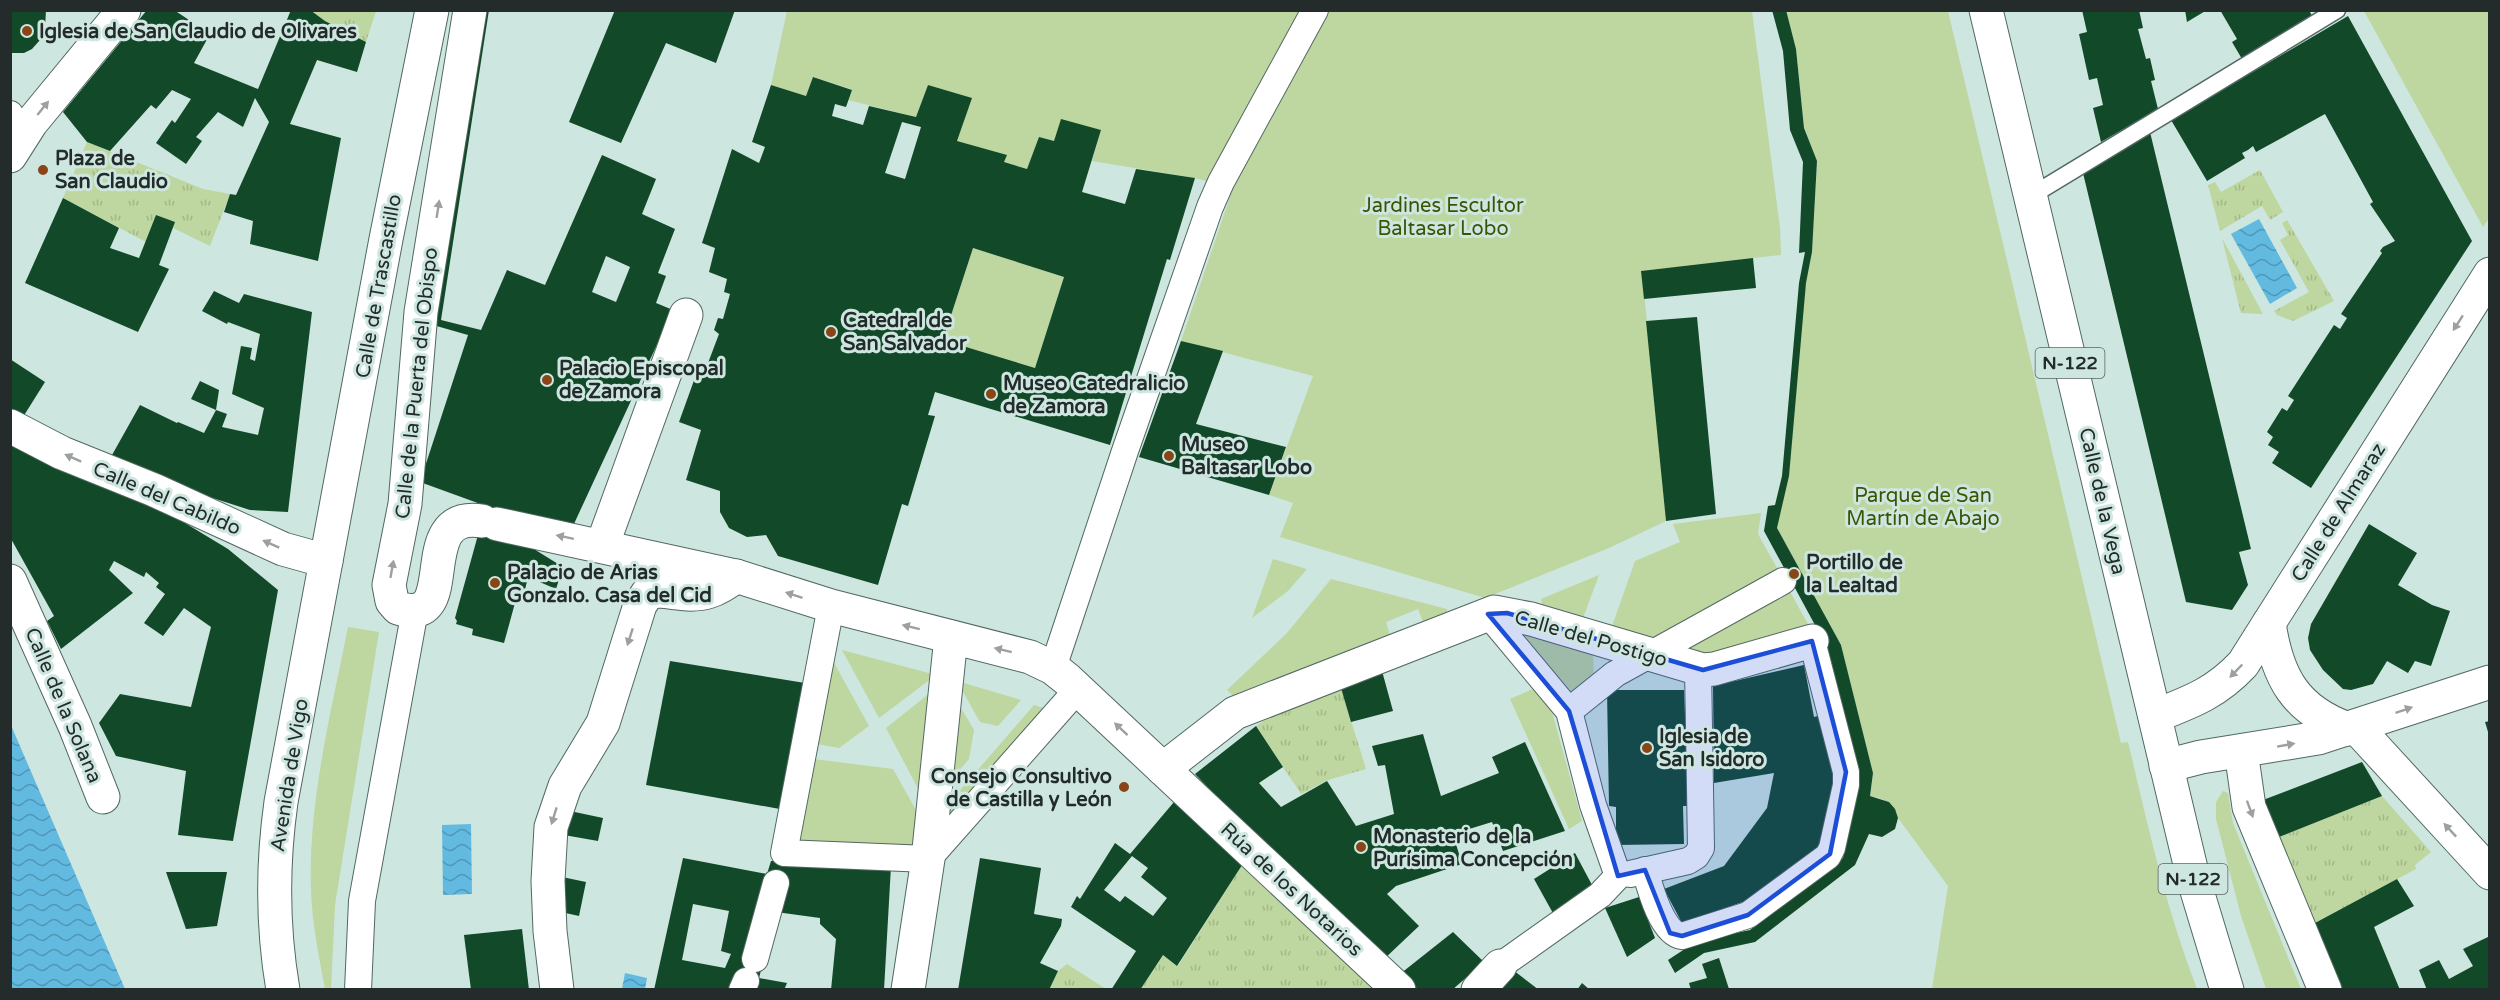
<svg xmlns="http://www.w3.org/2000/svg" width="2500" height="1000" font-family="'Varela Round',sans-serif">
<defs>
<pattern id="grass-tufts" width="24" height="20" patternUnits="userSpaceOnUse" patternTransform="scale(1.5)"><rect width="24" height="20" fill="#bed69f"/><path d="M3 7l-1-3M5 7V3M7 7l1-3M15 17l-1-3M17 17v-4M19 17l1-3" fill="none" stroke="#a3b889"/></pattern>
<pattern id="water-waves" width="16" height="10" patternUnits="userSpaceOnUse" patternTransform="scale(1.5)"><rect width="16" height="10" fill="#62bae1"/><path d="M0 5q4-4 8 0t8 0" fill="none" stroke="#5097b7"/></pattern>
</defs>
<rect width="100%" height="100%" fill="#cee6e0"/>
<g fill="url(#grass-tufts)">
<polygon points="310,11 376,11 366,42 325,21"/>
<polygon points="87,142 203,189 230,194 210,246 173,228 174,222 156,215 146,242 63,198"/>
<polygon points="2260,170 2283,212 2270,220 2262,206 2220,231 2208,185 2215,182 2221,192"/>
<polygon points="2287,220 2334,301 2293,321 2277,315 2274,311 2309,292 2280,240 2288,235 2282,223"/>
<polygon points="2222,238 2263,314 2241,313"/>
<polygon points="1341,688 1366,769 1328,780 1301,794 1256,726 1268,718"/>
<polygon points="2382,796 2431,852 2415,865 2416,869 2315,923 2279,837"/>
<polygon points="1244,862 1382,990 1140,990 1163,955 1178,966"/>
<polygon points="1067,964 1106,989 1049,990 1058,971"/>
</g>
<g fill="#bed69f">
<polygon points="787,11 1752,11 1780,228 1781,255 1642,271 1666,521 1609,548 1485,598 1280,537 1293,503 1269,495 1313,376 1181,341 1233,188 1195,178 1092,161 1101,130 1061,120 1054,141 1039,138 1027,169 1004,162 1006,155 957,141 971,98 928,85 916,117 848,100 851,89 813,77 806,96 771,85"/>
<path d="M1786,11H1948L2121,743L2128,742C2148,826 2166,909 2197,989H1932L1948,886L1898,818C1893,803 1885,798 1870,796L1873,773L1841,645L1777,528L1806,283L1812,252L1817,162L1804,128L1796,49Z"/>
<polygon points="2364,11 2489,11 2490,217 2483,227"/>
<polygon points="973,248 1064,277 1035,368 943,340"/>
<polygon points="1761,513 1758,534 1781,575 1657,640 1611,629 1635,561 1680,542 1673,524"/>
<polygon points="1273,559 1307,569 1288,591 1252,618"/>
<polygon points="1599,575 1582,621 1543,610 1541,599"/>
<polygon points="1331,579 1447,609 1447,613 1423,622 1418,609 1386,622 1390,635 1235,698 1227,690 1287,633"/>
<polygon points="1788,588 1809,626 1704,655 1673,649"/>
<path d="M348,627L379,632L335,905L331,989H325C319,956 312,924 311,890C308,802 331,713 348,627Z"/>
<polygon points="1517,630 1593,652 1594,683 1574,694"/>
<polygon points="842,650 936,675 879,718"/>
<polygon points="832,659 869,726 839,748 817,744"/>
<polygon points="957,681 1021,700 998,726 980,722"/>
<polygon points="1535,688 1551,708 1582,821 1569,829 1510,699"/>
<polygon points="935,689 923,798 886,728"/>
<polygon points="955,698 974,730 969,759 945,787"/>
<polygon points="1034,705 1050,710 953,822 943,810"/>
<polygon points="814,759 893,769 921,819 918,849 798,843"/>
<polygon points="2223,791 2228,793 2233,823 2301,989 2266,989 2241,916 2216,819 2216,802"/>
</g>
<g fill="url(#water-waves)">
<polygon points="2259,219 2297,288 2270,304 2231,234"/>
<polygon points="10,723 125,989 11,989"/>
<polygon points="471,824 472,894 443,895 442,825"/>
<polygon points="625,973 647,978 645,989 622,989"/>
</g>
<g fill="#124928" fill-rule="evenodd">
<polygon points="10,10 46,10 45,29 40,40 32,49 24,53 10,53"/>
<polygon points="147,10 174,10 210,34 194,63 258,89 291,10 310,10 325,21 366,42 357,72 317,60 290,124 341,138 318,261 250,244 253,221 224,212 230,194 236,195 269,122 255,98 243,127 218,112 196,137 202,141 186,164 156,143 172,120 175,123 191,99 172,90 156,109 151,105 110,151 87,142 63,112"/>
<path d="M481,10H489L441,320L481,330L507,270L545,285L602,155L656,179L642,214L675,229L658,273L666,276L656,303L673,310L573,526L529,546L563,567L556,589L528,577L524,594L518,592L504,643L472,635L473,629L456,624L457,621L455,618L486,506L420,482L468,335L433,325ZM606,256L630,267L616,302L592,292Z"/>
<polygon points="615,10 735,10 716,63 666,43 621,143 569,122"/>
<polygon points="1772,10 1786,10 1796,49 1804,128 1817,161 1812,252 1806,283 1789,476 1777,528 1841,645 1873,773 1870,796 1889,802 1895,809 1898,818 1895,829 1882,837 1869,834 1855,865 1755,942 1704,953 1675,973 1668,960 1697,941 1750,930 1843,858 1860,774 1828,649 1764,531 1768,506 1775,505 1782,476 1799,283 1805,252 1799,253 1803,162 1790,130 1783,51"/>
<polygon points="2082,10 2139,10 2143,28 2138,29 2146,59 2150,58 2155,80 2151,81 2158,109 2101,142 2093,108 2103,105 2097,78 2089,80 2079,34 2087,32"/>
<polygon points="2185,10 2207,10 2187,22"/>
<polygon points="2220,10 2309,10 2312,16 2242,59 2232,42 2237,39"/>
<polygon points="2348,16 2472,241 2311,488 2272,463 2279,452 2268,445 2273,437 2267,432 2282,408 2287,411 2294,400 2288,396 2334,325 2340,329 2347,318 2341,314 2382,253 2380,251 2383,247 2395,241 2370,204 2373,202 2325,114 2256,152 2253,146 2248,150 2242,153 2245,158 2207,181 2171,120"/>
<path d="M813,77L852,90L846,107L835,104L832,116L863,125L869,106L916,117L928,85L972,98L957,141L1007,155L1004,162L1027,169L1039,137L1054,141L1061,119L1101,130L1082,192L1125,204L1136,169L1195,178L1170,260L1167,259L1110,445L935,392L928,415L935,416L908,506L902,504L878,585L778,556L766,535L747,537L729,528L720,512V491L686,480L701,430L679,422L701,361L708,363L719,334L714,330L718,318L723,319L730,294L724,292L727,279L709,272L715,248L702,243L732,149L759,163L765,147L752,142L771,85L806,96ZM902,122L921,127L905,179L885,173ZM973,248L1064,277L1035,368L943,340Z"/>
<polygon points="2150,132 2251,549 2239,552 2248,585 2232,610 2186,602 2083,173"/>
<polygon points="63,198 119,228 110,248 139,258 156,215 175,222 159,265 169,269 138,332 25,283"/>
<polygon points="1753,258 1756,288 1644,299 1641,271"/>
<polygon points="214,291 239,303 244,294 312,312 288,512 250,510 107,464 140,405 177,423 178,422 204,433 216,410 227,414 222,427 258,435 264,408 232,394 241,346 252,348 250,359 255,361 260,334 228,322 227,324 202,311"/>
<polygon points="1697,317 1716,514 1666,521 1646,321"/>
<polygon points="1181,341 1223,351 1196,424 1286,447 1269,495 1139,457"/>
<polygon points="10,359 45,382 23,417 10,409"/>
<polygon points="200,381 219,390 216,410 191,399"/>
<polygon points="10,441 142,497 228,549 278,590 233,841 178,835 186,771 116,756 99,723 120,694 191,707 211,627 184,608 163,636 144,623 165,594 156,587 159,583 146,572 144,577 114,561 109,570 133,593 61,649 47,621 54,616 10,537"/>
<polygon points="2369,524 2417,553 2398,585 2432,605 2450,611 2431,666 2415,661 2408,673 2387,661 2373,684 2351,690 2343,689 2323,670 2310,650 2308,638 2311,624"/>
<polygon points="670,661 805,683 780,809 646,785"/>
<polygon points="1804,665 1814,717 1821,715 1836,777 1820,850 1757,897 1682,923 1664,889 1724,866 1767,808 1774,773 1714,783 1713,686"/>
<polygon points="1382,671 1393,711 1351,722 1341,688"/>
<polygon points="1607,690 1684,690 1689,806 1683,806 1684,844 1616,845 1616,807 1609,806"/>
<polygon points="2490,721 2490,735 2489,735 2485,722"/>
<polygon points="1256,726 1283,767 1259,783 1281,807 1327,781 1356,826 1394,814 1385,765 1378,766 1372,746 1423,734 1441,796 1499,773 1492,757 1525,742 1565,831 1503,851 1492,822 1453,834 1462,864 1396,886 1387,894 1419,926 1383,960 1261,843 1195,774"/>
<polygon points="2362,762 2382,796 2279,837 2263,800"/>
<path d="M1174,802L1244,862L1177,966L1163,955L1140,990H1111L1136,951L1071,907L1077,896L1080,899L1115,843L1130,854ZM1132,856L1148,868L1141,877L1167,898L1153,916L1125,896L1120,902L1104,890Z"/>
<polygon points="570,811 603,818 598,841 564,835"/>
<polygon points="1575,853 1592,885 1554,915 1534,879"/>
<path d="M683,858L767,874L771,861L891,866L884,990H831L836,939L820,924V918L776,912L759,978L787,983L784,990H654ZM693,904L729,911L721,951L731,954L725,968L682,960Z"/>
<polygon points="980,858 1041,868 1034,914 1062,919 1061,926 1040,963 1058,971 1049,990 958,990"/>
<polygon points="166,872 227,872 217,926 186,929"/>
<polygon points="562,877 586,882 579,916 561,912"/>
<polygon points="2397,879 2414,906 2374,927 2400,990 2343,990 2315,923"/>
<polygon points="1639,897 1655,938 1627,957 1605,908"/>
<polygon points="522,929 529,990 471,990 464,935"/>
<polygon points="1453,932 1484,962 1452,990 1419,990 1400,974"/>
<polygon points="2490,936 2490,987 2486,990 2427,990 2419,970 2439,960 2449,979 2473,966 2463,949"/>
<polygon points="1719,958 1729,989 1691,990 1689,983 1707,978 1702,964"/>
<polygon points="1513,970 1539,990 1498,990"/>
<polygon points="1582,983 1590,990 1577,990"/>
</g>
<g fill="none" stroke-linecap="round" stroke-linejoin="round">
<defs>
<polyline id="service" points="2031,196 2337,10"/>
<g id="pedestrian">
<polyline points="10,114 22,136"/>
<polyline points="831,606 784,853 928,859 1078,689"/>
<polyline points="1488,614 1569,711 1593,805 1618,876"/>
<polyline points="1053,668 1125,451 1210,207 1221,182 1315,10"/>
<polyline points="1569,711 1615,674 1783,581"/>
<path d="M1645,870C1650,888 1662,934 1682,936L1748,915L1828,856L1832,848L1846,785V772L1812,641"/>
<polyline points="1630,874 1688,861 1696,856 1701,848 1698,669"/>
<polyline points="755,959 776,883"/>
<polyline points="1500,966 1600,895 1618,876"/>
<polyline points="358,990 362,901 415,610"/>
<polyline points="742,990 746,981"/>
</g>
<g id="minor">
<path d="M470,10L421,312L405,504L389,585L392,601L398,608C465,629 408,510 482,521"/>
<polyline points="10,156 31,123 124,10"/>
<polyline points="10,426 62,453 154,490 283,549 326,561"/>
<polyline points="497,524 736,576 831,606 1030,657 1053,668 1068,680 1399,990"/>
<polyline points="602,546 686,315"/>
<polyline points="10,581 75,726 103,797"/>
<path d="M2269,623C2277,677 2295,710 2348,729"/>
<path d="M2155,716C2191,702 2216,693 2243,664L2490,274"/>
<polyline points="2356,727 2490,873"/>
<polyline points="2241,751 2249,807 2325,990"/>
<polyline points="2166,766 2201,757 2318,738 2490,682"/>
<polyline points="1163,769 1235,713 1494,612 1531,619 1703,670 1714,669 1812,641"/>
<path d="M557,990L550,931L548,881L551,827L565,786L603,723L640,605L647,594L653,592C661,590 669,592 677,593C702,597 717,591 736,576"/>
<polyline points="908,990 928,859 951,637"/>
<polyline points="1478,990 1500,966"/>
</g>
<path id="tertiary" d="M283,990C272,926 272,866 281,802L386,239L432,10"/>
<polyline id="trunk" points="1986,10 2194,881 2227,990"/>
</defs>
<use href="#service" stroke="#526862" stroke-width="19"/>
<use href="#pedestrian" stroke="#526862" stroke-width="28"/>
<use href="#minor" stroke="#526862" stroke-width="35"/>
<use href="#tertiary" stroke="#526862" stroke-width="35"/>
<use href="#trunk" stroke="#526862" stroke-width="35"/>
<use href="#service" stroke="#fff" stroke-width="16"/>
<use href="#pedestrian" stroke="#fff" stroke-width="26"/>
<use href="#minor" stroke="#fff" stroke-width="33"/>
<use href="#tertiary" stroke="#fff" stroke-width="33"/>
<use href="#trunk" stroke="#fff" stroke-width="33"/>
</g>
<defs><path id="oneway-solid" d="M-6-.8H1V-3.2L6.5 0L1 3.2V.8H-6Z" transform="scale(1.5)"/></defs>
<g fill="#9ca09f">
<use href="#oneway-solid" transform="translate(43 108) rotate(-51)"/>
<use href="#oneway-solid" transform="translate(438 209) rotate(-81)"/>
<use href="#oneway-solid" transform="translate(2458 323) rotate(123)"/>
<use href="#oneway-solid" transform="translate(73 458) rotate(-156)"/>
<use href="#oneway-solid" transform="translate(565 537) rotate(-168)"/>
<use href="#oneway-solid" transform="translate(271 544) rotate(-156)"/>
<use href="#oneway-solid" transform="translate(392 569) rotate(-80)"/>
<use href="#oneway-solid" transform="translate(794 595) rotate(-162)"/>
<use href="#oneway-solid" transform="translate(911 627) rotate(-166)"/>
<use href="#oneway-solid" transform="translate(630 637) rotate(108)"/>
<use href="#oneway-solid" transform="translate(1003 650) rotate(-166)"/>
<use href="#oneway-solid" transform="translate(2236 671) rotate(134)"/>
<use href="#oneway-solid" transform="translate(2404 710) rotate(-19)"/>
<use href="#oneway-solid" transform="translate(1121 729) rotate(-137)"/>
<use href="#oneway-solid" transform="translate(2286 745) rotate(-10)"/>
<use href="#oneway-solid" transform="translate(2250 809) rotate(70)"/>
<use href="#oneway-solid" transform="translate(554 816) rotate(107)"/>
<use href="#oneway-solid" transform="translate(2450 830) rotate(-133)"/>
</g>
<path fill="#1d4ed8" fill-opacity="0.2" stroke="#1d4ed8" stroke-width="4.5" stroke-linejoin="round" d="M1507,613L1703,670L1812,641L1846,772L1830,854L1748,915L1682,936L1670,933L1645,870L1618,876L1569,711L1488,614Z"/>
<g fill="#884517" stroke="#cee6e0" stroke-width="2">
<circle cx="27" cy="31" r="6"/>
<circle cx="43" cy="170" r="6"/>
<circle cx="831" cy="332" r="6"/>
<circle cx="547" cy="380" r="6"/>
<circle cx="991" cy="394" r="6"/>
<circle cx="1169" cy="456" r="6"/>
<circle cx="1794" cy="574" r="6"/>
<circle cx="495" cy="583" r="6"/>
<circle cx="1647" cy="748" r="6"/>
<circle cx="1124" cy="787" r="6"/>
<circle cx="1361" cy="847" r="6"/>
</g>
<g text-anchor="middle" stroke-width="6" stroke-linejoin="round" paint-order="stroke">
<g fill="#cee6e0" stroke="#566461" stroke-width="1.5">
<rect x="2035.5" y="348" width="69" height="30" rx="4.5"/>
<rect x="2158.5" y="864" width="69" height="30" rx="4.5"/>
</g>
<g font-size="18" font-weight="bold" fill="#232c2a">
<text x="2070" y="369">N-122</text>
<text x="2193" y="885">N-122</text>
</g>
<g font-size="20" font-weight="bold" fill="#232c2a" stroke="#cee6e0" text-anchor="start">
<text x="39" y="38">Iglesia de San Claudio de Olivares</text>
<text x="55" y="165">Plaza de<tspan x="55" dy="23">San Claudio</tspan></text>
<text x="843" y="327">Catedral de<tspan x="843" dy="23">San Salvador</tspan></text>
<text x="559" y="375">Palacio Episcopal<tspan x="559" dy="23">de Zamora</tspan></text>
<text x="1003" y="390">Museo Catedralicio<tspan x="1003" dy="23">de Zamora</tspan></text>
<text x="1181" y="451">Museo<tspan x="1181" dy="23">Baltasar Lobo</tspan></text>
<text x="1806" y="569">Portillo de<tspan x="1806" dy="23">la Lealtad</tspan></text>
<text x="507" y="579">Palacio de Arias<tspan x="507" dy="23">Gonzalo. Casa del Cid</tspan></text>
<text x="1659" y="743">Iglesia de<tspan x="1659" dy="23">San Isidoro</tspan></text>
<text x="1112" y="783" text-anchor="end">Consejo Consultivo<tspan x="1112" dy="23">de Castilla y León</tspan></text>
<text x="1373" y="843">Monasterio de la<tspan x="1373" dy="23">Purísima Concepción</tspan></text>
</g>
<g font-size="20" fill="#3b5402" stroke="#cee6e0">
<text x="1443" y="212">Jardines Escultor<tspan x="1443" dy="23">Baltasar Lobo</tspan></text>
<text x="1923" y="502">Parque de San<tspan x="1923" dy="23">Martín de Abajo</tspan></text>
</g>
<g font-size="20" fill="#232c2a" stroke="#cee6e0">
<text transform="translate(378 286) rotate(-80)" y="7">Calle de Trascastillo</text>
<text transform="translate(416 383) rotate(-84)" y="7">Calle de la Puerta del Obispo</text>
<text transform="translate(167 498) rotate(23)" y="7">Calle del Cabildo</text>
<text transform="translate(2103 501) rotate(77)" y="7">Calle de la Vega</text>
<text transform="translate(2338 512) rotate(-58)" y="7">Calle de Almaraz</text>
<text transform="translate(1591 638) rotate(16)" y="7">Calle del Postigo</text>
<text transform="translate(64 705) rotate(67)" y="7">Calle de la Solana</text>
<text transform="translate(289 775) rotate(-81)" y="7">Avenida de Vigo</text>
<text transform="translate(1292 889) rotate(43)" y="7">Rúa de los Notarios</text>
</g>
</g>
<rect width="2500" height="1000" fill="none" stroke="#232c2a" stroke-width="24"/>
</svg>
